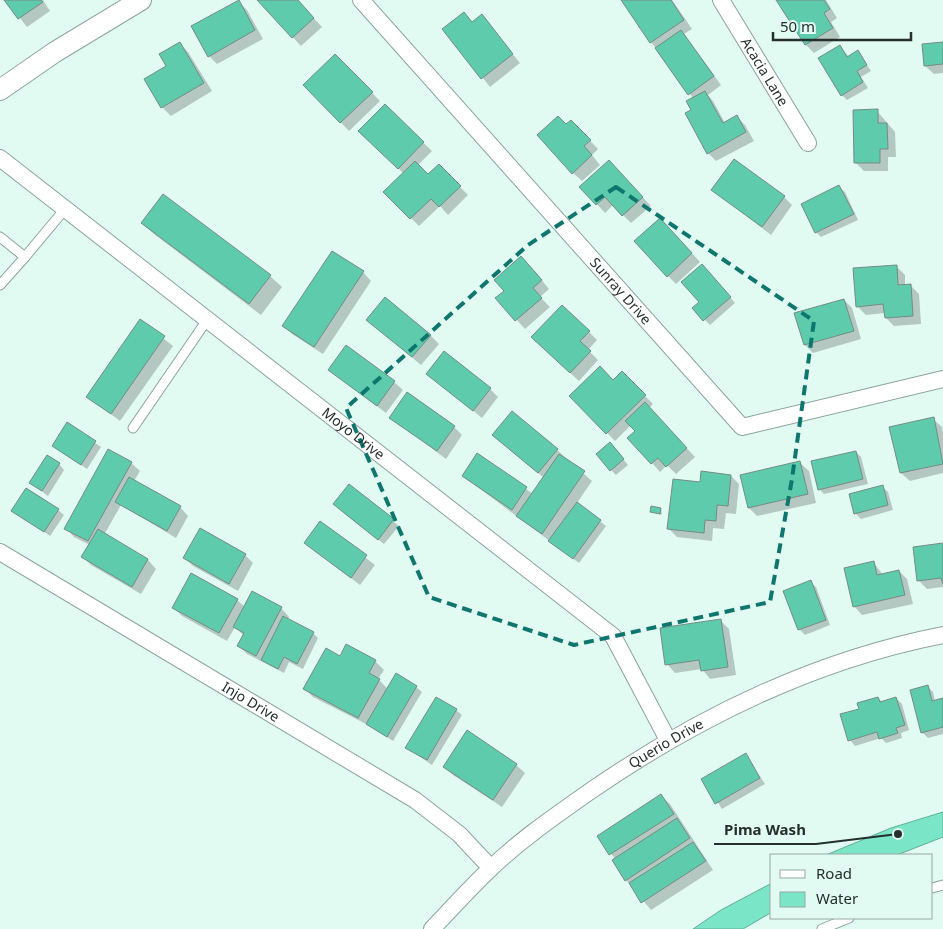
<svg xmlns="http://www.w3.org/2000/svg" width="943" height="929" font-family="'Noto Sans',sans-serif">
<rect width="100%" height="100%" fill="#e1fbf2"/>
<g fill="#7ae5c7" stroke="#60ae98">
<polygon points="943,812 943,837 897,855 826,855 891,828"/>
<polygon points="772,883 772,912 743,929 693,929 721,910"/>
</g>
<g fill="#0003">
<polygon points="6,0 43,0 50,11 27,27"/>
<polygon points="258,0 297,0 322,27 301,46"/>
<polygon points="624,0 672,0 692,29 684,34 721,85 708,95 713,101 725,123 737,117 745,125 754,141 716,161 708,153 693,110 693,98 651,42"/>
<polygon points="777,0 826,0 837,18 831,22 840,37 814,53 806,45"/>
<polygon points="239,2 247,10 263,39 217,64 209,56"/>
<polygon points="482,16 520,63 490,87 444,29 473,23"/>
<polygon points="179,43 188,52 212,91 171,116 162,107 145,79 167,66"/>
<polygon points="943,43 943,73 934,74 925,66"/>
<polygon points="840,46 849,57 858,52 871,71 861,77 868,88 847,100 842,95"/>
<polygon points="335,55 380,101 349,131 305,85"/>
<polygon points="385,106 432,151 418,165 428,176 439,166 468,195 448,215 440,206 419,226 385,192 404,174 360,131"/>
<polygon points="877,111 895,132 896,157 888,157 888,171 864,171 856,163"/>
<polygon points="566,126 580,130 598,149 592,155 600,165 582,181 573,173"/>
<polygon points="617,170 651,206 631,223 613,205 605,213 597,204"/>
<polygon points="839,187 845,192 858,220 821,237 816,232"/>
<polygon points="713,190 784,197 792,205 771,235"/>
<polygon points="163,196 270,276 282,287 261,315 154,234 142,223"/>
<polygon points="669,228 700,262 676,284 668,276"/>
<polygon points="530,266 549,289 540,297 550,307 525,329 497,298"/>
<polygon points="896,266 905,275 905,286 910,285 919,294 921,324 894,326 886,318 885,313 866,315 857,306"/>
<polygon points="707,271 735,303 710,325 694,309 701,302"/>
<polygon points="363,272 371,281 323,354 292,334 284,326"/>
<polygon points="844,300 852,308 861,339 813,353 805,345"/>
<polygon points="141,321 173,346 120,421 88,397"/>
<polygon points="377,328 430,335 439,344 421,365"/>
<polygon points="589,332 597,340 588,350 598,360 579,381 541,346"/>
<polygon points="329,370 394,382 403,390 386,413"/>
<polygon points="622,373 653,404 649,408 695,457 676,474 667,465 660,472 652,463 637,431 631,425 615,441 571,396 613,382"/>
<polygon points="428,374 490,389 498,397 482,418"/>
<polygon points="391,418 454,427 462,435 446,459"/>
<polygon points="933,419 942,427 943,433 943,473 910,481 901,473"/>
<polygon points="67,424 101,447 87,469 53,446"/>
<polygon points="502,443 557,450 592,481 577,503 606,526 579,563 463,476 478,455 533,494 544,478"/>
<polygon points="615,449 628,465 616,475 611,470"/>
<polygon points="856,452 861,457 868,484 824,494 819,489"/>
<polygon points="131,463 140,471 134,481 180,507 188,516 176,538 121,505 104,535 148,560 156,569 141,594 91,565 83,557 90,545 74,537 66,528"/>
<polygon points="800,463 809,471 816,503 757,516 749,508"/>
<polygon points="59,464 64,470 48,496 31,483"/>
<polygon points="731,476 739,484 736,514 726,513 724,529 713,528 712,541 677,537 669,529 701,483"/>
<polygon points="349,486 399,526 384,544 340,510"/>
<polygon points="882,487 888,492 893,510 861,519 855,513"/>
<polygon points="661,509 662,515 651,511"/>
<polygon points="13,510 58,510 64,515 50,536"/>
<polygon points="320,523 375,565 360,585 305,543"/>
<polygon points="943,544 943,587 927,589 918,580"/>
<polygon points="245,555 253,563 238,591 193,566 185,558"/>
<polygon points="874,563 883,575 899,571 907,579 913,604 862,615 854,606"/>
<polygon points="810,582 816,587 830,625 805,635 799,629"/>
<polygon points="237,600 245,607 281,608 289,617 287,620 313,633 318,638 303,669 289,662 284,673 247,654 239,646 243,635 235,627 227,641 182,616 174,608"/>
<polygon points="720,620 729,629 736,675 710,679 702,669 675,673 667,664"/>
<polygon points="375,661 384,670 378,679 388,689 416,687 422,692 393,741 368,725 313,697 305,689"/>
<polygon points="927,686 933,692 935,701 943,699 943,734 928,738 922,732"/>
<polygon points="878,698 882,702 896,698 902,704 909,730 901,733 902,738 886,743 881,738 855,746 850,740 860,709"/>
<polygon points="456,710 462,715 432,765 407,748"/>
<polygon points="746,755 765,784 722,809 703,780"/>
<polygon points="516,765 525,773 502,807 453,775 444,767"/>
<polygon points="661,796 670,804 713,870 651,910 626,880 615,859 598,836"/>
</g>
<g fill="#5ecbad" stroke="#748c84">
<polygon points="4,0 41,0 43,2 18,19"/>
<polygon points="239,0 255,30 208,57 191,26"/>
<polygon points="257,0 298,0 314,18 292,38"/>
<polygon points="621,0 671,0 684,20 650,43"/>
<polygon points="776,0 824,0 830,9 824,13 833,28 805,45"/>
<polygon points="464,12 472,22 482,14 513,54 481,79 442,29"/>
<polygon points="681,30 714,76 688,95 655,48"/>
<polygon points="180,42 204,83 161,108 144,79 166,66 159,54"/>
<polygon points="943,42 943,64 924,66 922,44"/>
<polygon points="840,45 847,57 858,50 867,65 857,71 863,82 841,96 818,58"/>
<polygon points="335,54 373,92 340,123 303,85"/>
<polygon points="705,91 723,123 737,115 746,132 707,154 685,113 691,110 686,101"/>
<polygon points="385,104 424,142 398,169 358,131"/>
<polygon points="878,109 878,123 887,123 888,149 880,149 880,163 854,163 853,110"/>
<polygon points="558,116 566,124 571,120 591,140 584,146 592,155 572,174 537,135"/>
<polygon points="734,159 785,196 762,227 711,190"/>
<polygon points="609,160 643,197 622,216 605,197 596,205 579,187"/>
<polygon points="415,161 428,174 439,164 461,186 439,207 431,199 410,219 383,192"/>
<polygon points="839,185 854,214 815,233 801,204"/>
<polygon points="163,194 271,275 249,304 141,223"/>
<polygon points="660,218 692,253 667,277 634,241"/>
<polygon points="332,251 364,271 314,347 282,326"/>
<polygon points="521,256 542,280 533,288 542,298 515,321 495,298 504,291 494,280"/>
<polygon points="702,264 731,297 703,321 692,308 699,302 681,282"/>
<polygon points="897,265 898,285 911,284 913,316 885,318 883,304 856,307 853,268"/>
<polygon points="385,297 431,335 412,357 366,320"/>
<polygon points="844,299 854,331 804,345 794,313"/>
<polygon points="562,305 590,331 580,341 591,351 570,373 531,337"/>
<polygon points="140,319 165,336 111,414 86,397"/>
<polygon points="346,345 395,381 377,406 328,370"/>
<polygon points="444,351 491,388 473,411 426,374"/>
<polygon points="600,366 613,380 622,371 646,395 606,434 569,396"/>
<polygon points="407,392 455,426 437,451 389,418"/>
<polygon points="645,402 687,448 666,467 658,458 651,464 627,438 635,431 625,421"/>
<polygon points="512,411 558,449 538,473 492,435"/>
<polygon points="934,417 943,464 900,473 889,427"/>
<polygon points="67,422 96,441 81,465 52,446"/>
<polygon points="610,442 624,459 610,471 596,454"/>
<polygon points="108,449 132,462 88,541 64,529"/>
<polygon points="856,451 863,479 818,490 811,461"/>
<polygon points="477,453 527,487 512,510 462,476"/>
<polygon points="559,454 585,471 542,534 516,516"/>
<polygon points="47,455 60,463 42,491 29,483"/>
<polygon points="800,461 808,494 748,508 740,475"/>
<polygon points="701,471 731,475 728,506 717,505 716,521 705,520 704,533 667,529 673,479 700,482"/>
<polygon points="129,477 181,506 167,531 115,502"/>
<polygon points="349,484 394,519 378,540 333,504"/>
<polygon points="883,485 888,505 854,514 849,494"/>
<polygon points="26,488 59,509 44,532 11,511"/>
<polygon points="577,502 601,520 573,559 548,541"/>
<polygon points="651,506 661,508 660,514 650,512"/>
<polygon points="320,521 367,555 351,578 304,543"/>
<polygon points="200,528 246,554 229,584 183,558"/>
<polygon points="98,529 148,559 132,587 81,557"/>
<polygon points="943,543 943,584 941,578 917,581 913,547"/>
<polygon points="874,561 877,575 899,570 905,595 853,607 844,568"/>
<polygon points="191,573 238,599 219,633 172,608"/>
<polygon points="811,580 826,620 798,630 783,591"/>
<polygon points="252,591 282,607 256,656 237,646 244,633 233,627"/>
<polygon points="283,616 314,632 297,664 284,657 278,669 261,660"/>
<polygon points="721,619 728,667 701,671 699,660 665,665 660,628"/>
<polygon points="346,644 376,660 369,673 380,679 358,718 303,689 326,648 340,656"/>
<polygon points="396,673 417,686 387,737 366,724"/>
<polygon points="928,685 932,701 943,698 943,727 921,733 910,690"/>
<polygon points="436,697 457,709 427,760 405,748"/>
<polygon points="878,697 880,702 896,697 905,725 896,728 898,733 879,739 877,732 848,741 840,714 859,709 857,703"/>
<polygon points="467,730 517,764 493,800 443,767"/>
<polygon points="746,753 760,778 715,804 701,779"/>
<polygon points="661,794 674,814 609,855 597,836"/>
<polygon points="677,818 690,838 625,881 612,860"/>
<polygon points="693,842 706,861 641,903 629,883"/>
</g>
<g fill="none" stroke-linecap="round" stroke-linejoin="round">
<defs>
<g id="service">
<polyline points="0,237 25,257 65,209"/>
<polyline points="0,285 25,257"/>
<polyline points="133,428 207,320"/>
<polyline points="932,888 943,885"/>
<polyline points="822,929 849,918"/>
</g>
<g id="minor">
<path id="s1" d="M361,0L742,427L943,379"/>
<path id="s2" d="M721,0L808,143"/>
<path id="s3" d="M0,158L613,636L668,740"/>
<path id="s4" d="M0,552L415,800L459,834L491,868"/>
<path id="s5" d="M432,929C451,909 470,888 490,869C520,840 555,816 589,792C696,718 814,660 943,635"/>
</g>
<polyline id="tertiary" points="0,90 55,52 141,0"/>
</defs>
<use href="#service" stroke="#8ca49c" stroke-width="11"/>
<use href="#minor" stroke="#8ca49c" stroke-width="18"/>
<use href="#tertiary" stroke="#8ca49c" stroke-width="22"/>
<use href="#service" stroke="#fff" stroke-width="9"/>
<use href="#minor" stroke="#fff" stroke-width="16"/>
<use href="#tertiary" stroke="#fff" stroke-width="20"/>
</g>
<path fill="none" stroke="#0f766e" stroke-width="4" stroke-dasharray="10 6" stroke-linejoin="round" d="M616,187L814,321L792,479L770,602L574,645L429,597L346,408L528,245Z"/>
<g text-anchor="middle" stroke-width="4.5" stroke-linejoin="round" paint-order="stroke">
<g font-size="14" fill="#252f2c" stroke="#e1fbf2">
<text dy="5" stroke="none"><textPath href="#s2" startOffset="84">Acacia Lane</textPath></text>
<text dy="5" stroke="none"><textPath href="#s1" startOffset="390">Sunray Drive</textPath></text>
<text dy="5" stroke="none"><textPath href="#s3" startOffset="448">Moyo Drive</textPath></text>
<text dy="5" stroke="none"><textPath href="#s4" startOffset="292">Injo Drive</textPath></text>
<text dy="5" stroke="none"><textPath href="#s5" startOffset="300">Querio Drive</textPath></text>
</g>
</g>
<path fill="none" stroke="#252f2c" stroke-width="2" d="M898 834L816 844H714"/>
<circle fill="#252f2c" stroke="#e1fbf2" stroke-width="2" cx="898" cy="834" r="5"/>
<g font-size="15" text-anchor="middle" font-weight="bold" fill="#252f2c" stroke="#e1fbf2" stroke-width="4.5" stroke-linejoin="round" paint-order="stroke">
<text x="765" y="835">Pima Wash</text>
</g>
<rect x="770" y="854" width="162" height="65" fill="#e1fbf2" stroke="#96a9a3"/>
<rect x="780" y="870" width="25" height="8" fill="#ffffff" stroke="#96a9a3"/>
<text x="816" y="879" font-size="15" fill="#252f2c">Road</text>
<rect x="780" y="892" width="25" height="15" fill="#7ae5c7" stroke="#96a9a3"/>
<text x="816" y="904" font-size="15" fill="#252f2c">Water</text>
<path d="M773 32v8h138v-8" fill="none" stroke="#252f2c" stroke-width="2.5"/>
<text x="780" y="32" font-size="15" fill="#252f2c" stroke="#e1fbf2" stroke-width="4" paint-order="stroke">50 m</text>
</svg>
